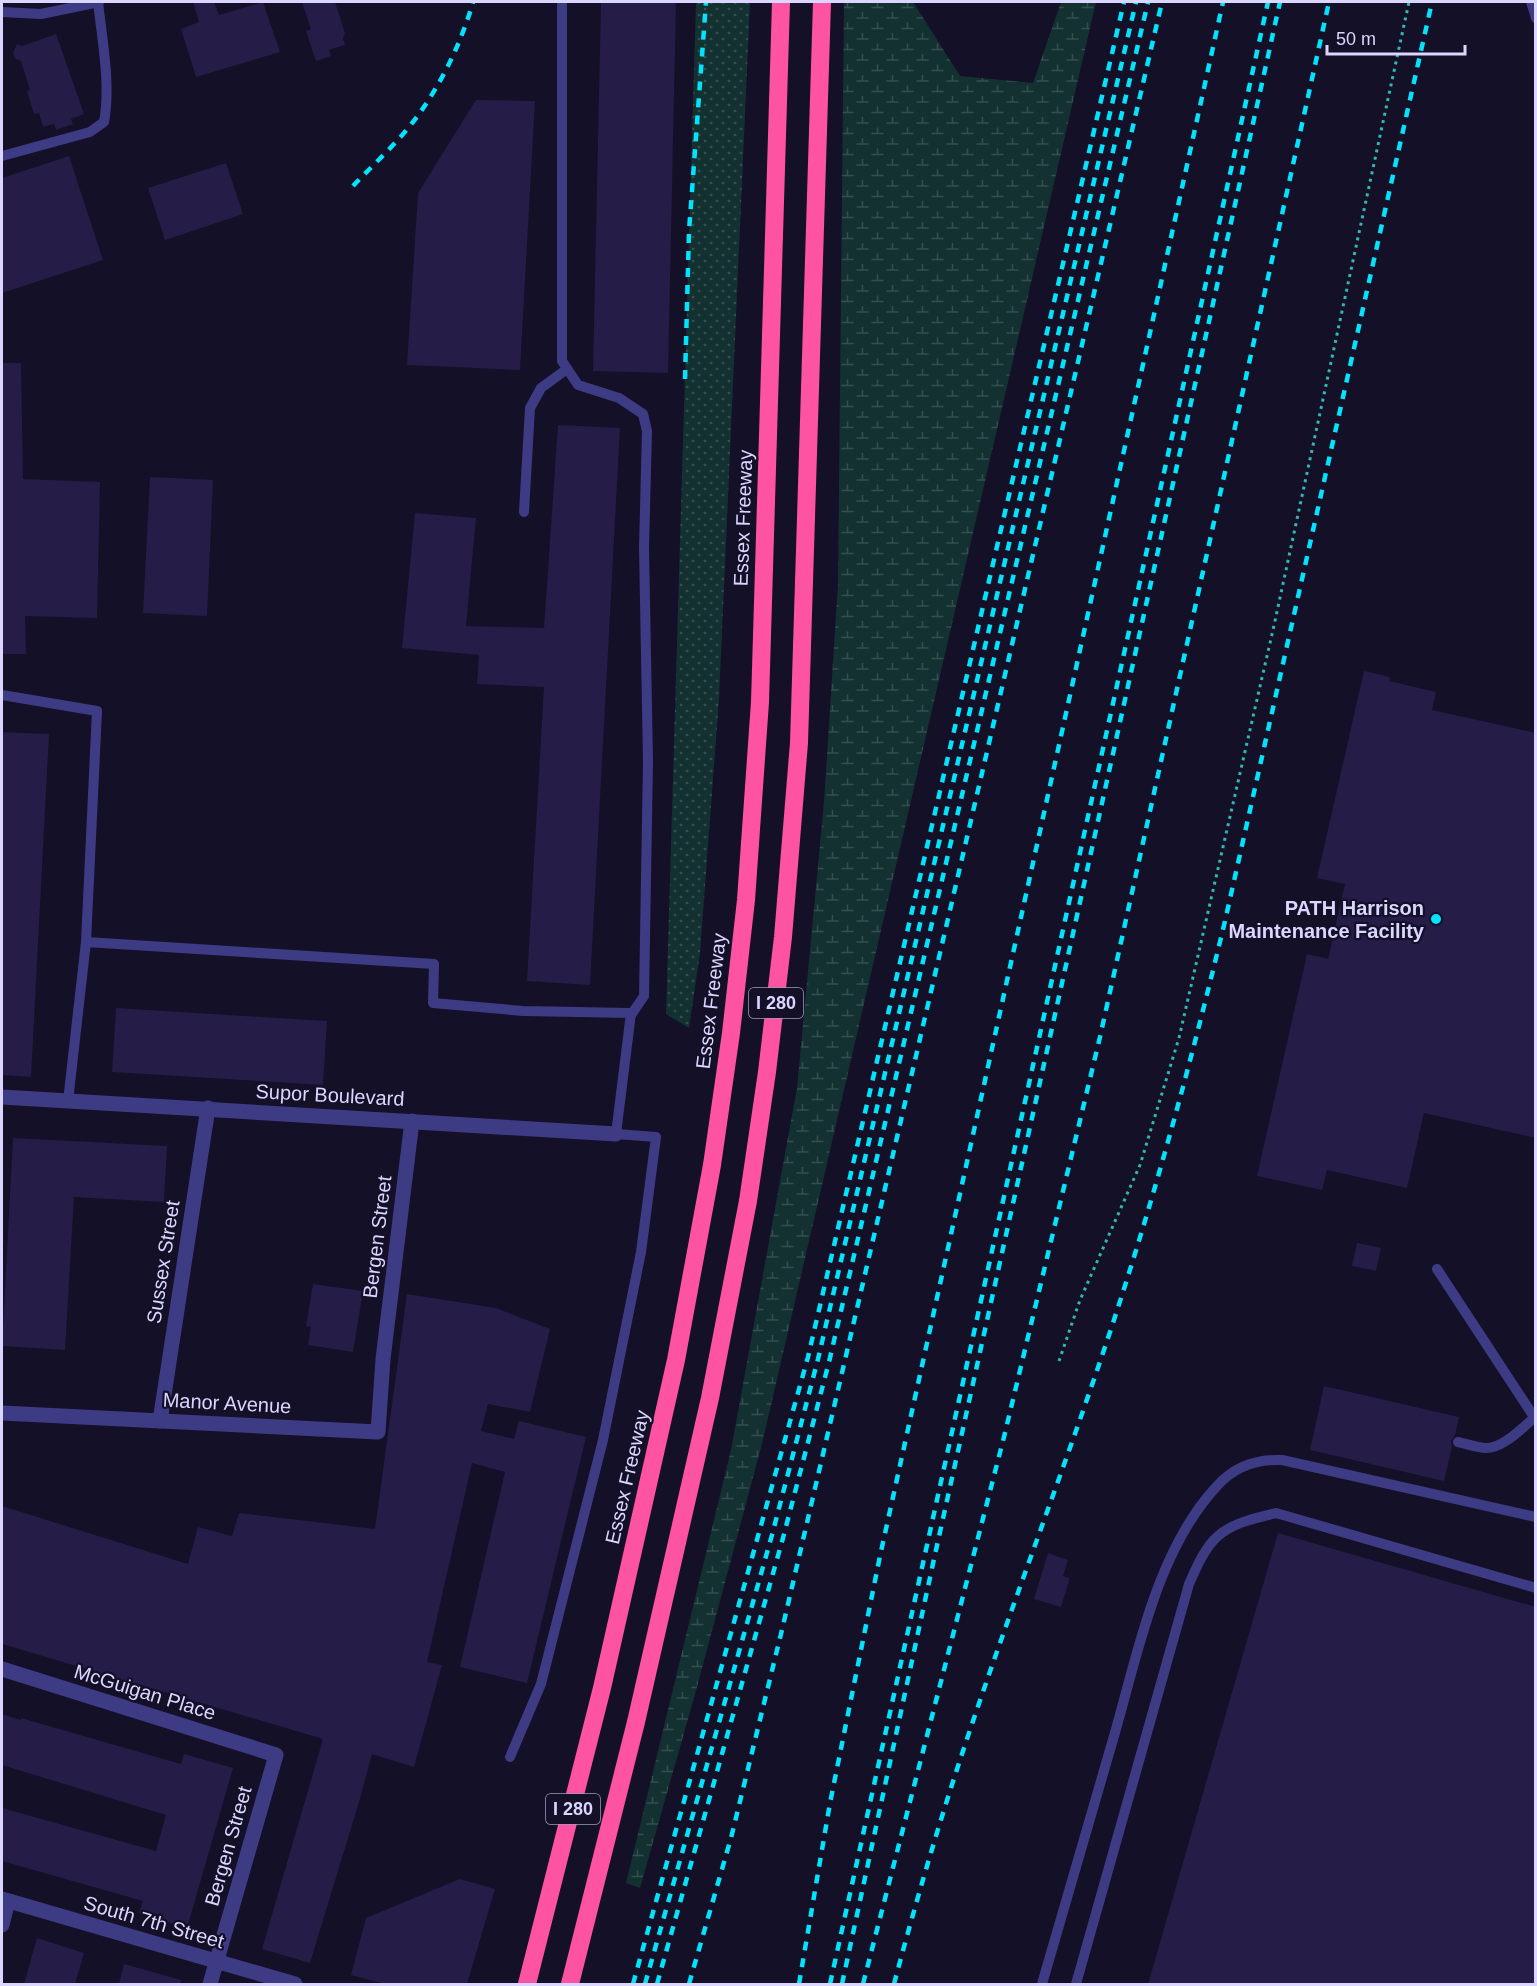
<svg xmlns="http://www.w3.org/2000/svg" width="1537" height="1986" font-family="Helvetica,sans-serif">
<defs>
<pattern id="grass-dots" width="8" height="8" patternUnits="userSpaceOnUse" patternTransform="scale(1.5)"><rect width="8" height="8" fill="#133130"/><path d="M2 2h.1M6 6h.1" fill="none" stroke="#354e4f" stroke-width="1.8" stroke-linecap="round"/></pattern>
<pattern id="wetland-marsh" width="20" height="14" patternUnits="userSpaceOnUse" patternTransform="scale(1.5)"><rect width="20" height="14" fill="#133130"/><path d="M1 5h8M5 5V1M11 12h8M15 12V8" fill="none" stroke="#354e4f"/></pattern>
</defs>
<rect width="100%" height="100%" fill="#141027"/>
<polygon fill="url(#grass-dots)" points="696,2 750,2 719,699 700,953 689,1028 666,1014"/>
<polygon fill="url(#wetland-marsh)" points="844,2 913,2 960,76 1033,83 1061,2 1096,2 762,1444 694,1698 640,1888 626,1883 731,1450 797,1088 824,802 838,584"/>
<g fill="#251c48">
<polygon points="193,2 214,2 219,15 263,2 280,52 196,77 181,29 199,22"/>
<polygon points="302,2 335,2 345,33 343,39 345,45 329,50 331,56 316,61 306,31 311,29"/>
<polygon points="601,2 676,2 668,373 593,371"/>
<polygon points="56,34 84,114 71,119 73,124 56,130 54,124 43,127 39,113 34,114 27,91 30,90 21,61 16,59 13,53 17,44 22,46"/>
<polygon points="476,100 535,101 520,370 407,365 418,193"/>
<polygon points="69,156 103,260 2,293 2,178"/>
<polygon points="226,163 243,214 165,240 148,188"/>
<polygon points="2,363 21,363 23,479 100,482 97,618 25,616 26,654 2,654"/>
<polygon points="558,425 620,428 590,985 527,981 544,687 477,684 479,655 402,648 415,513 476,518 466,626 544,628"/>
<polygon points="150,477 213,480 207,616 143,613"/>
<polygon points="1364,671 1390,677 1389,681 1436,692 1432,710 1536,733 1536,1138 1424,1113 1407,1188 1327,1170 1322,1190 1257,1176 1307,954 1328,959 1345,884 1317,878"/>
<polygon points="2,732 49,734 31,1077 2,1075"/>
<polygon points="116,1008 327,1021 323,1085 112,1072"/>
<polygon points="13,1138 167,1146 164,1202 74,1197 65,1350 2,1346"/>
<polygon points="1357,1243 1381,1248 1376,1271 1352,1266"/>
<polygon points="313,1284 363,1291 353,1352 308,1345 311,1327 306,1326"/>
<polygon points="407,1294 496,1308 550,1329 530,1412 488,1404 481,1431 514,1439 519,1421 586,1437 527,1683 460,1667 505,1472 472,1463 427,1662 442,1665 414,1767 372,1754 359,1802 310,1963 262,1949 323,1739 2,1644 2,1506 188,1564 198,1527 232,1536 239,1513 375,1529"/>
<polygon points="1324,1386 1459,1417 1455,1435 1451,1441 1452,1447 1444,1481 1310,1450"/>
<polygon points="1278,1533 1536,1607 1536,1984 1148,1984"/>
<polygon points="1048,1553 1068,1560 1063,1576 1070,1578 1061,1607 1034,1599"/>
<polygon points="2,1714 21,1720 21,1718 181,1764 184,1754 233,1768 187,1928 139,1913 143,1901 2,1861 2,1808 156,1851 166,1815 2,1765"/>
<polygon points="460,1879 495,1889 467,1984 385,1984 351,1975 366,1918"/>
<polygon points="37,1938 84,1953 75,1984 24,1984"/>
<polygon points="124,1964 181,1980 180,1984 119,1984"/>
</g>
<g fill="none" stroke-linecap="round" stroke-linejoin="round">
<polyline stroke="#30b8b1" stroke-width="3" stroke-dasharray="3 4.5" stroke-linecap="butt" points="1059,1361 1080,1300 1140,1165 1179,1038 1273,630 1409,2"/>
<g stroke="#3e3b85" stroke-width="10">
<polyline points="562,2 562,361 578,385 619,398 643,414 647,431 644,548 648,761 644,996 631,1015"/>
<polyline points="1531,2 1536,18"/>
<polyline points="2,12 41,14 99,2"/>
<path d="M2,156L90,132L104,122C111,85 102,39 98,2"/>
<polyline points="524,512 530,408 541,388 567,369"/>
<polyline points="2,695 97,711 86,942"/>
<polyline points="68,1101 86,942 434,964 433,1003 523,1011 631,1013 616,1134 656,1137 641,1252 603,1440 541,1684 510,1757"/>
<polyline points="1437,1269 1536,1420"/>
<path d="M1458,1442C1467,1444 1477,1448 1487,1448C1503,1448 1522,1428 1534,1418"/>
<path d="M1042,1984C1066,1902 1090,1819 1114,1736C1138,1653 1157,1550 1217,1486C1234,1467 1257,1459 1282,1460L1536,1517"/>
<path d="M1076,1984L1189,1584C1196,1568 1205,1547 1218,1536C1234,1522 1257,1518 1276,1513L1536,1588"/>
</g>
<g stroke="#3e3b85" stroke-width="15">
<polyline points="2,1097 616,1134"/>
<polyline points="2,1413 378,1432 383,1359 412,1121"/>
<polyline points="160,1421 208,1108"/>
<polyline points="2,1669 276,1755 210,1984"/>
<polyline points="2,1899 295,1984"/>
<polyline points="2,1925 8,1901"/>
</g>
<g stroke="#fe52a3" stroke-width="18">
<polyline points="527,1984 602,1688 676,1360 712,1165 731,1033 746,900 760,702 781,2"/>
<polyline points="570,1984 636,1722 710,1398 748,1201 767,1072 783,937 799,743 822,2"/>
</g>
<g stroke="#04e3fd" stroke-width="4.5" stroke-dasharray="9 8" stroke-linecap="butt">
<path d="M353,186C373,165 395,145 413,122C440,87 461,44 473,2"/>
<polyline points="685,379 689,231 706,2"/>
<polyline points="633,1984 808,1357 1124,2"/>
<polyline points="645,1984 772,1535 818,1359 1136,2"/>
<polyline points="657,1984 783,1538 829,1362 1148,2"/>
<polyline points="689,1984 731,1838 781,1634 1162,2"/>
<polyline points="799,1984 830,1803 880,1556 1223,2"/>
<polyline points="830,1984 1268,2"/>
<polyline points="842,1984 934,1559 1280,2"/>
<polyline points="863,1984 1004,1437 1100,1037 1329,2"/>
<path d="M894,1984C915,1905 938,1826 964,1748C1009,1612 1061,1478 1107,1341C1153,1203 1191,1063 1225,921L1432,2"/>
</g>
</g>
<circle fill="#04e3fd" stroke="#141027" stroke-width="2" cx="1436" cy="919" r="6"/>
<g text-anchor="middle" stroke-width="4.5" stroke-linejoin="round" paint-order="stroke">
<g fill="#141027" stroke="#9f9bbe" stroke-width="1.5">
<rect x="749" y="988" width="54" height="30" rx="4.5"/>
<rect x="546" y="1794" width="54" height="30" rx="4.5"/>
</g>
<g font-size="18" font-weight="bold" fill="#dbd6ff">
<text x="776" y="1009">I 280</text>
<text x="573" y="1815">I 280</text>
</g>
<g font-size="20" fill="#dbd6ff" stroke="#141027">
<text transform="translate(743 518) rotate(-88)" y="7">Essex Freeway</text>
<text transform="translate(711 1001) rotate(-83)" y="7">Essex Freeway</text>
<text transform="translate(330 1095) rotate(3)" y="7">Supor Boulevard</text>
<text transform="translate(377 1237) rotate(-83)" y="7">Bergen Street</text>
<text transform="translate(163 1262) rotate(-81)" y="7">Sussex Street</text>
<text transform="translate(227 1403) rotate(3)" y="7">Manor Avenue</text>
<text transform="translate(627 1477) rotate(-77)" y="7">Essex Freeway</text>
<text transform="translate(145 1692) rotate(17)" y="7">McGuigan Place</text>
<text transform="translate(228 1846) rotate(-74)" y="7">Bergen Street</text>
<text transform="translate(154 1922) rotate(16)" y="7">South 7th Street</text>
</g>
<g font-size="20" font-weight="bold" fill="#dbd6ff" stroke="#141027" text-anchor="end">
<text x="1424" y="915">PATH Harrison<tspan x="1424" dy="23">Maintenance Facility</tspan></text>
</g>
</g>
<rect width="1537" height="1986" fill="none" stroke="#dbd6ff" stroke-width="6"/>
<path d="M1327 45v9h138v-9" fill="none" stroke="#dbd6ff" stroke-width="3"/>
<text x="1336" y="45" font-size="18" fill="#dbd6ff" stroke="#141027" stroke-width="4.5" paint-order="stroke">50 m</text>
</svg>
